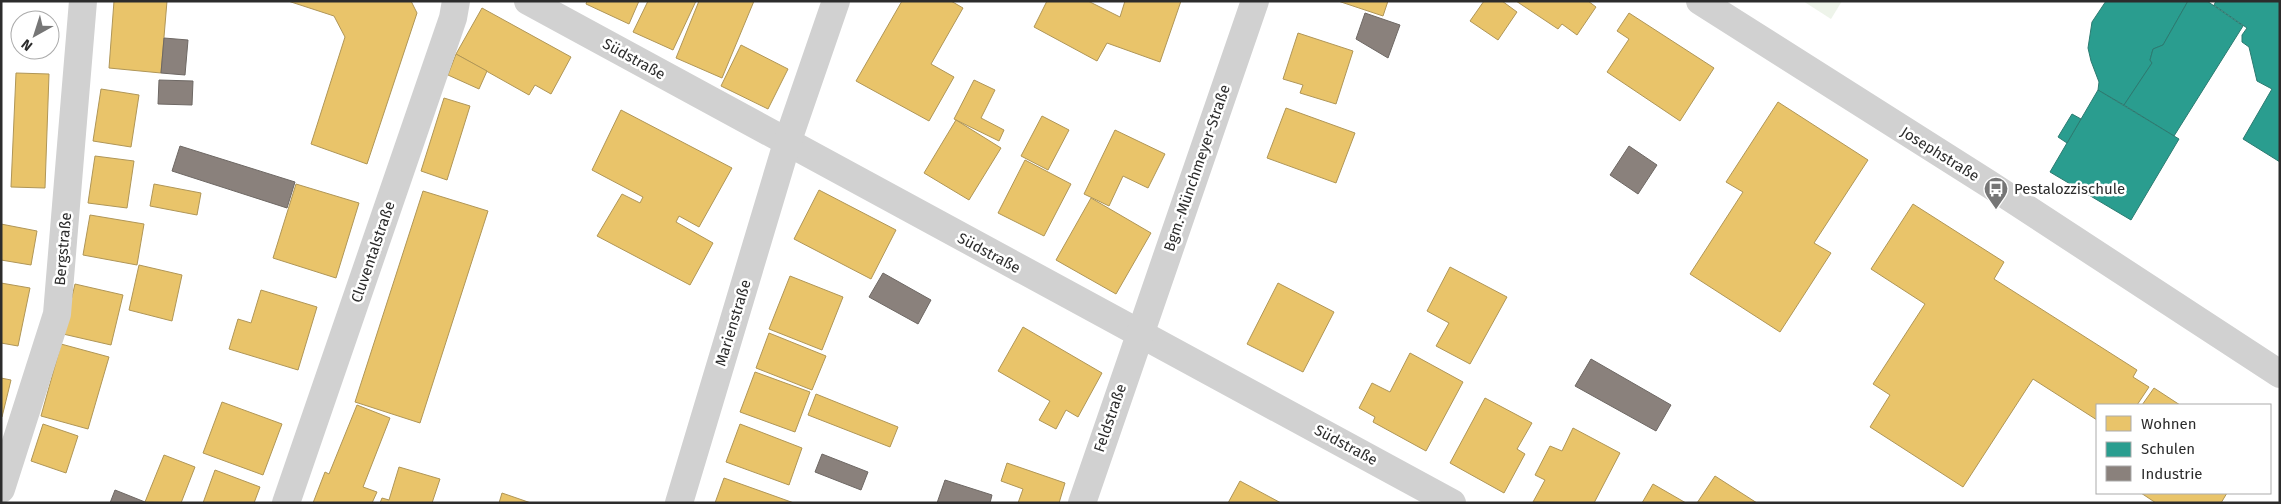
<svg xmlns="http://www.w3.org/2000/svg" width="2281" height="504" font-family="'Fira Sans',sans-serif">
<rect width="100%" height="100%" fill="#fff"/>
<polygon fill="#eef4ea" points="1803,1 1842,1 1831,19"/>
<g fill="#e9c46a" stroke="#b09657">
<polygon points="114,1 167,1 161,73 109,68"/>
<polygon points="288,1 411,1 417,13 367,164 311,144 345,37 334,16"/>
<polygon points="587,1 639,1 629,24 586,4"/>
<polygon points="648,1 696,1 673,50 633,32"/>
<polygon points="699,1 754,1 722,78 676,58"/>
<polygon points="902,1 951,1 963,8 931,64 954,77 929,121 856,81"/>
<polygon points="1047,1 1088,1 1120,17 1125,1 1181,1 1160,62 1107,43 1097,61 1034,27"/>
<polygon points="1338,1 1388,1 1383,16"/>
<polygon points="1484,1 1502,1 1517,12 1498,40 1470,21"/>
<polygon points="1516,1 1588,1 1596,7 1577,35 1562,24 1558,29"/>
<polygon points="482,8 571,57 551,94 535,85 529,95 456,54"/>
<polygon points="1629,13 1714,68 1680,121 1607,72 1629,39 1617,31"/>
<polygon points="1298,33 1353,51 1336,104 1300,93 1303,85 1283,79"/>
<polygon points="741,45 788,69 768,109 721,86"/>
<polygon points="456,54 487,71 479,89 448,75"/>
<polygon points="16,73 49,74 45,188 11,187"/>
<polygon points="974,80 995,90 981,118 1004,130 999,141 954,119"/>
<polygon points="101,89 139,95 131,147 93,141"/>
<polygon points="444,98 470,106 447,180 421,171"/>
<polygon points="1778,102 1868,160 1814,243 1831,253 1780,332 1690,274 1743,192 1726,182"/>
<polygon points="1286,108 1355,133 1336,183 1267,158"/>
<polygon points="621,110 732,168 699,227 679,216 676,222 713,243 690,285 597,236 622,194 640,203 643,197 592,170"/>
<polygon points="1042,116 1069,130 1048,170 1021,156"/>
<polygon points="956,120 1001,148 969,200 924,173"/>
<polygon points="1115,130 1165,154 1148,188 1123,176 1109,206 1084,194"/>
<polygon points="95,156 134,161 127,208 88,203"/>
<polygon points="1025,160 1071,184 1044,236 998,213"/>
<polygon points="154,184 201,193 197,215 150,206"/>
<polygon points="296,184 359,203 336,278 273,258"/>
<polygon points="819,190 896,230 871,279 794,239"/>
<polygon points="423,191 488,211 420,423 355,402"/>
<polygon points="1091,198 1151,233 1116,294 1056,260"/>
<polygon points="1913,204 2004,262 1994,279 2137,370 2133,377 2149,387 2137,405 2097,405 2097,420 2033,379 1963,487 1870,427 1890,395 1873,384 1925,304 1871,269"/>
<polygon points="90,215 144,224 137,265 83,255"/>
<polygon points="1,224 37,231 31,265 1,260"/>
<polygon points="139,265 182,275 172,321 129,310"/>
<polygon points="1450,267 1507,297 1470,364 1436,346 1449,323 1427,311"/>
<polygon points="790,276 843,297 822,350 769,329"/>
<polygon points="1,283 30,288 18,346 1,343"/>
<polygon points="1278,283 1334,312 1303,372 1247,344"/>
<polygon points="75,284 123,295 111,345 63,334"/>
<polygon points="261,290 317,307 298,370 229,349 238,319 251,323"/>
<polygon points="1023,327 1102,373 1078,417 1066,410 1056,429 1039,420 1050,401 998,371"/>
<polygon points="769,333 826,356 812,390 756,368"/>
<polygon points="61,344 109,357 88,429 41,416"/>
<polygon points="1410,353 1463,382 1426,451 1373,422 1375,417 1359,408 1372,383 1390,392"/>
<polygon points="755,372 810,392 795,432 740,412"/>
<polygon points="1,378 11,380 2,417 1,417"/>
<polygon points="2154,388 2180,405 2142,405"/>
<polygon points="816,394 898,427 890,447 808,415"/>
<polygon points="1485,398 1532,423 1517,449 1525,454 1504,493 1450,463"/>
<polygon points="222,402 282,424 263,475 203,453"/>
<polygon points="357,405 390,418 363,487 377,492 372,503 313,503 325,472 329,474"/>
<polygon points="43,424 78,436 66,473 31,461"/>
<polygon points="740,424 802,448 789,485 726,462"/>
<polygon points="1573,428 1620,453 1594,503 1533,502 1545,480 1535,475 1550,446 1562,451"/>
<polygon points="164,455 195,467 181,503 145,502"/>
<polygon points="1007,463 1065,483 1059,503 1018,503 1023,489 1001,481"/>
<polygon points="399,467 440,479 432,503 380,503 382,498 389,500"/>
<polygon points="215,470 260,487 254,503 203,503"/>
<polygon points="1715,476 1757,503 1697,503"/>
<polygon points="724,478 794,503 715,503"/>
<polygon points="1240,481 1281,503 1228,503"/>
<polygon points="1653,484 1686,503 1642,503"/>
<polygon points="502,493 531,503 499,503"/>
<polygon points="2141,493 2227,493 2221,503 2156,503"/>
</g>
<g fill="#2a9d8f" stroke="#2b7b71">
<polygon points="2106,1 2188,1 2163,45 2153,49 2150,60 2152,63 2124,105 2098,90 2099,82 2091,61 2088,48 2092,22"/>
<polygon points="2188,1 2207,1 2243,26 2174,136 2124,105 2152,63 2150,60 2153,49 2163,45"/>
<polygon points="2216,1 2280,1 2280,162 2243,139 2272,89 2257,81 2249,47 2242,42 2242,35 2247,28 2214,5"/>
<polygon points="2098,90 2179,139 2131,220 2050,172"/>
<polygon points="2072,114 2081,119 2067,143 2058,137"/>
</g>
<g fill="#8a817c" stroke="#6e6864">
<polygon points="1365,13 1400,25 1388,58 1356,39"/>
<polygon points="164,38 188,40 185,75 161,73"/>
<polygon points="159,80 193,81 192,105 158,104"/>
<polygon points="180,146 295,182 287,208 172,171"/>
<polygon points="1629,146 1657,165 1638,194 1610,175"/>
<polygon points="883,273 931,300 918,324 869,297"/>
<polygon points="1591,359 1671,405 1656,431 1575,386"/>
<polygon points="822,454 868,472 861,490 815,472"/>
<polygon points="945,480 992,495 990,503 937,503"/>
<polygon points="115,490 145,502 147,503 110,503"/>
</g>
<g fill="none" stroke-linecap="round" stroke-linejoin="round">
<g stroke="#d1d1d1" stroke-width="28">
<polyline points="528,1 1452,503"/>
<polyline points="1700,1 1989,184 2280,374"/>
<polyline points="1,489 57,314 83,1"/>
<polyline points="286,503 453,18 456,1"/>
<polyline points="679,503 787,143 836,1"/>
<polyline points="1082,503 1255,1"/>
</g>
</g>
<defs>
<symbol id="bus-pin" viewBox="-11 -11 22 30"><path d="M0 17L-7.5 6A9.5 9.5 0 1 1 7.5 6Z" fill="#767676" stroke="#fff"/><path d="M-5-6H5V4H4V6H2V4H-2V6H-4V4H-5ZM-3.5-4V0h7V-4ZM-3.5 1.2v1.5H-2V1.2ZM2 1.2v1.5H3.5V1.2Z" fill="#fff"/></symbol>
</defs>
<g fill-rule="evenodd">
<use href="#bus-pin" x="1982" y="175" width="28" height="38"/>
</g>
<g text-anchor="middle" stroke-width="5" stroke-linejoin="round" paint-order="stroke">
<g font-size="15" fill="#2c2c2c" stroke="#fff">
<text transform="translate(634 59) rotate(29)" y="5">Südstraße</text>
<text transform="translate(1940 154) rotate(32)" y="5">Josephstraße</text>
<text transform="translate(1197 168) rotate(-71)" y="5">Bgm.-Münchmeyer-Straße</text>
<text transform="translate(63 249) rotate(-85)" y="5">Bergstraße</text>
<text transform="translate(373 252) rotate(-71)" y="5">Cluventalstraße</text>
<text transform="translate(989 253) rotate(28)" y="5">Südstraße</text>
<text transform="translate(733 323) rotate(-73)" y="5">Marienstraße</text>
<text transform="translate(1110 418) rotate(-71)" y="5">Feldstraße</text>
<text transform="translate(1346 445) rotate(28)" y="5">Südstraße</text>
</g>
<g font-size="15" fill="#2c2c2c" stroke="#fff" text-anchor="start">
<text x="2014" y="194">Pestalozzischule</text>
</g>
</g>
<rect width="2281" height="504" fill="none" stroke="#2c2c2c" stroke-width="5"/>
<rect x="2096" y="404" width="175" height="90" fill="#ffffff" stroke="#ababab"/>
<rect x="2106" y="416" width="25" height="15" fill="#e9c46a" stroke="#ababab"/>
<text x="2141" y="429" font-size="15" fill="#2c2c2c">Wohnen</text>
<rect x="2106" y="442" width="25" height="15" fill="#2a9d8f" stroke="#ababab"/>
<text x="2141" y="454" font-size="15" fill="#2c2c2c">Schulen</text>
<rect x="2106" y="466" width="25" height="15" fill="#8a817c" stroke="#ababab"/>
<text x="2141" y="479" font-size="15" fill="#2c2c2c">Industrie</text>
<g transform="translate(35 35) rotate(219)"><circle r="24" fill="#ffffff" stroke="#ababab"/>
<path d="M0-4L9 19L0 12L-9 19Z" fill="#767676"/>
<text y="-8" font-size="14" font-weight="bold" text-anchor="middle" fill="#2c2c2c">N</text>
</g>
</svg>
